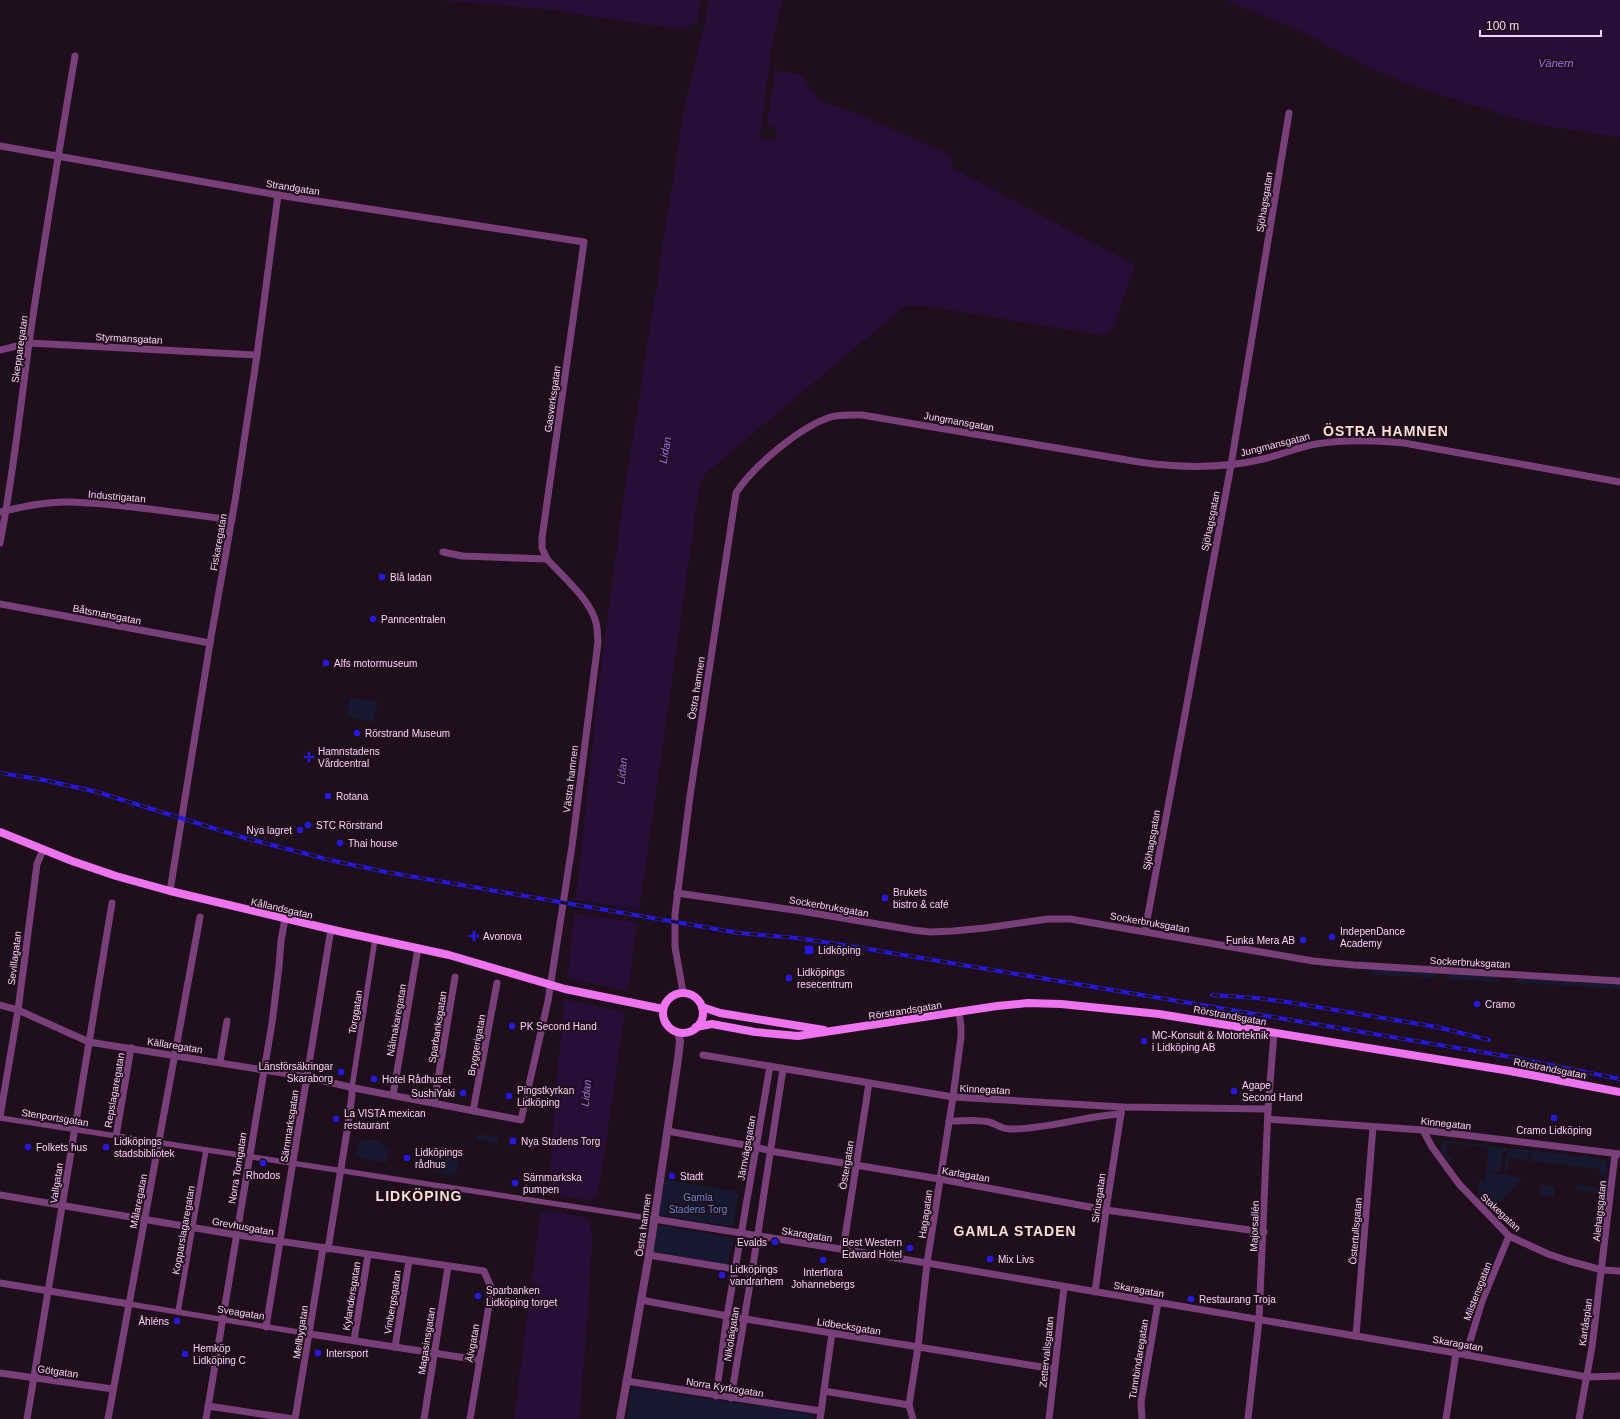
<svg xmlns="http://www.w3.org/2000/svg" width="1620" height="1419" font-family="Arial,sans-serif">
<rect width="100%" height="100%" fill="#1f0f1c"/>
<g fill="#16192f">
<polygon points="350,698 378,702 374,722 347,717"/>
<polygon points="1373,969 1431,972 1434,973 1436,978 1368,974"/>
<polygon points="1451,974 1496,977 1499,982 1447,979"/>
<polygon points="1516,978 1620,984 1620,989 1513,982"/>
<polygon points="478,1134 498,1137 498,1142 495,1143 477,1140"/>
<polygon points="366,1140 376,1140 388,1147 386,1163 356,1157 358,1142"/>
<polygon points="1442,1140 1509,1148 1503,1155 1501,1172 1486,1170 1489,1147 1448,1143 1446,1155 1452,1156 1451,1162 1450,1163 1441,1150"/>
<polygon points="1510,1148 1529,1150 1528,1160 1509,1158 1507,1171 1504,1170 1506,1154 1510,1151"/>
<polygon points="1532,1150 1608,1160 1605,1183 1604,1183 1604,1175 1600,1174 1600,1169 1530,1161"/>
<polygon points="434,1152 460,1156 456,1176 430,1172"/>
<polygon points="1486,1172 1520,1177 1522,1179 1491,1210 1478,1197 1479,1180 1485,1181"/>
<polygon points="662,1179 739,1192 733,1227 656,1214"/>
<polygon points="1541,1185 1555,1187 1554,1196 1540,1195"/>
<polygon points="1577,1185 1604,1188 1604,1194 1577,1190"/>
<polygon points="655,1225 733,1238 728,1264 650,1251"/>
<polygon points="632,1387 813,1414 813,1419 627,1419"/>
</g>
<g fill="#270e38">
<polygon points="438,0 701,0 697,23 694,23 685,29 670,28 544,9"/>
<polygon points="708,0 782,0 772,44 760,138 777,141 776,129 767,125 775,71 801,74 819,101 851,111 951,155 952,168 1135,265 1118,315 1106,336 936,308 906,305 706,473 700,483 611,1109 597,1197 591,1201 587,1216 592,1231 592,1242 588,1311 579,1419 514,1419 540,1218 541,1213 545,1210 549,1192 555,1093 567,980 601,667 623,502 683,115 704,26"/>
<polygon points="1226,0 1620,0 1620,137 1540,125 1514,118 1422,89 1372,69 1304,33"/>
</g>
<g fill="#1f0f1c">
<polygon points="574,899 641,910 639,923 572,913"/>
<polygon points="566,978 627,991 624,1012 564,999"/>
<polygon points="546,1194 592,1201 590,1218 542,1210"/>
</g>
<g fill="none" stroke-linecap="round" stroke-linejoin="round">
<g stroke="#793f78" stroke-width="5.5">
<polyline points="352,1087 375,939"/>
<polyline points="0,1118 654,1219"/>
<polyline points="129,1304 310,1334"/>
<polyline points="178,1312 206,1150"/>
</g>
<g stroke="#793f78" stroke-width="7">
<polyline points="0,146 278,195 584,242 542,538 542,548 547,559"/>
<polyline points="0,350 29,343 257,355"/>
<path d="M0,512C22,507 47,501 70,502C124,504 178,513 232,520"/>
<path d="M0,543C13,477 20,410 29,343C43,247 59,151 75,56"/>
<polyline points="0,604 210,643"/>
<polyline points="170,891 210,643 235,501 257,355 278,195"/>
<polyline points="677,893 801,911 913,930 930,932 953,931 985,928 1048,919 1070,919 1313,961 1354,965 1620,981"/>
<polyline points="1145,931 1231,465 1289,113"/>
<path d="M683,992L675,947V914L690,796L736,493C752,467 801,426 831,417C841,414 851,415 862,415L1139,462C1181,468 1222,469 1263,459C1281,455 1298,447 1316,444C1345,439 1374,440 1404,443L1620,482"/>
<path d="M0,1005L18,1010L89,1042L307,1077L354,1088L521,1120L548,1001L572,846L598,642C597,636 598,629 596,623C591,600 562,576 547,559L462,556L443,552"/>
<polyline points="703,1055 953,1097 1122,1107 1268,1109"/>
<polyline points="220,1062 227,1021"/>
<polyline points="393,1095 418,948"/>
<polyline points="434,1103 455,977"/>
<polyline points="473,1111 497,983"/>
<polyline points="0,1117 18,1010 37,864 43,850"/>
<polyline points="1268,1119 1423,1130 1620,1154"/>
<path d="M949,1121C962,1121 977,1119 989,1122C998,1124 1001,1130 1012,1129C1049,1129 1084,1116 1121,1114"/>
<polyline points="1423,1130 1432,1147 1459,1184 1509,1236 1548,1254 1569,1261 1602,1270 1620,1271"/>
<polyline points="667,1131 756,1147 770,1151 940,1179 1106,1210 1264,1232"/>
<polyline points="116,1136 131,1048"/>
<polyline points="0,1195 237,1235 484,1271 491,1287 489,1305 470,1419"/>
<polyline points="654,1219 927,1263 1456,1353 1587,1377 1620,1376"/>
<polyline points="328,1249 348,1125 352,1095 352,1087"/>
<polyline points="843,1250 869,1083"/>
<polyline points="649,1255 752,1272"/>
<polyline points="0,1283 129,1304"/>
<polyline points="1095,1292 1106,1210 1122,1107"/>
<polyline points="641,1300 727,1316 1054,1369"/>
<polyline points="266,1327 331,929"/>
<polyline points="310,1334 479,1360"/>
<polyline points="1356,1336 1373,1127"/>
<polyline points="354,1340 368,1255"/>
<polyline points="395,1347 409,1261"/>
<polyline points="1466,1355 1482,1301 1509,1236"/>
<polyline points="0,1373 113,1389"/>
<polyline points="626,1381 821,1411"/>
<polyline points="824,1391 909,1405"/>
<polyline points="716,1396 727,1316 770,1066"/>
<polyline points="731,1398 752,1272 783,1069"/>
<polyline points="208,1406 294,1419"/>
<polyline points="27,1419 112,903"/>
<polyline points="108,1419 200,917"/>
<polyline points="206,1419 272,1023 279,967 281,941 285,919"/>
<polyline points="295,1419 323,1248"/>
<polyline points="424,1419 448,1267"/>
<polyline points="820,1419 832,1333"/>
<polyline points="913,1419 909,1405 918,1347 927,1263 953,1097 961,1037 961,1027 959,1011"/>
<polyline points="1049,1419 1064,1287"/>
<polyline points="1142,1419 1141,1402 1158,1302"/>
<polyline points="1248,1419 1259,1320 1268,1109 1274,1033"/>
<polyline points="1446,1419 1456,1353"/>
<polyline points="1579,1419 1592,1347 1615,1154"/>
</g>
<polyline stroke="#793f78" stroke-width="8" points="620,1419 649,1255 678,1059 680,1041 678,1032"/>
<g stroke="#ee73ef" stroke-width="8">
<polyline points="0,832 72,861 116,876 170,891 338,931 449,955 565,989 663,1009"/>
<circle cx="683" cy="1013" r="20"/>
<polyline points="702,1007 720,1013 824,1030"/>
<polyline points="696,1027 712,1024 755,1032 798,1036 997,1006 1028,1003 1061,1004 1159,1014 1510,1071 1620,1092"/>
</g>
<defs>
<g id="rail">
<polyline points="0,773 39,779 97,792 245,838 330,860 386,872 739,933 797,938 844,945 1517,1058 1620,1079"/>
<polyline points="1212,995 1256,998 1287,1002 1437,1027 1489,1040"/>
</g>
</defs>
<use href="#rail" stroke="#2519df" stroke-width="4"/>
<use href="#rail" stroke="#1f0f1c" stroke-width="2.5" stroke-dasharray="8" stroke-linecap="butt"/>
</g>
<g fill="#2519df" stroke="#1f0f1c" stroke-width="1.5">
<circle cx="382" cy="577" r="4"/>
<circle cx="373" cy="619" r="4"/>
<circle cx="326" cy="663" r="4"/>
<circle cx="357" cy="733" r="4"/>
<path d="M307 751h4v4h4v4h-4v4h-4v-4h-4v-4h4z"/>
<circle cx="328" cy="796" r="4"/>
<circle cx="308" cy="825" r="4"/>
<circle cx="300" cy="830" r="4"/>
<circle cx="340" cy="843" r="4"/>
<circle cx="885" cy="898" r="4"/>
<path d="M472 930h4v4h4v4h-4v4h-4v-4h-4v-4h4z"/>
<circle cx="1332" cy="937" r="4"/>
<circle cx="1303" cy="940" r="4"/>
<rect x="804" y="945" width="10" height="10" rx="2"/>
<circle cx="789" cy="978" r="4"/>
<circle cx="1477" cy="1004" r="4"/>
<circle cx="512" cy="1026" r="4"/>
<circle cx="1144" cy="1041" r="4"/>
<circle cx="341" cy="1072" r="4"/>
<circle cx="374" cy="1079" r="4"/>
<circle cx="1234" cy="1091" r="4"/>
<circle cx="463" cy="1093" r="4"/>
<circle cx="509" cy="1096" r="4"/>
<circle cx="1554" cy="1118" r="4"/>
<circle cx="336" cy="1119" r="4"/>
<rect x="509" y="1137" width="8" height="8" rx="2"/>
<circle cx="28" cy="1147" r="4"/>
<circle cx="106" cy="1147" r="4"/>
<circle cx="407" cy="1158" r="4"/>
<circle cx="263" cy="1163" r="4"/>
<circle cx="672" cy="1176" r="4"/>
<circle cx="515" cy="1183" r="4"/>
<circle cx="775" cy="1242" r="4"/>
<circle cx="910" cy="1248" r="4"/>
<circle cx="990" cy="1259" r="4"/>
<circle cx="823" cy="1260" r="4"/>
<circle cx="722" cy="1275" r="4"/>
<circle cx="478" cy="1296" r="4"/>
<circle cx="1191" cy="1299" r="4"/>
<circle cx="177" cy="1321" r="4"/>
<circle cx="318" cy="1353" r="4"/>
<circle cx="185" cy="1354" r="4"/>
</g>
<g text-anchor="middle" stroke-width="4" stroke-linejoin="round" paint-order="stroke">
<g font-size="10" fill="#fad1f7" stroke="#1f0f1c">
<text transform="translate(293 187) rotate(9)" y="4">Strandgatan</text>
<text transform="translate(1264 202) rotate(-81)" y="4">Sjöhagsgatan</text>
<text transform="translate(129 338) rotate(3)" y="4">Styrmansgatan</text>
<text transform="translate(19 349) rotate(-82)" y="4">Skepparegatan</text>
<text transform="translate(552 399) rotate(-82)" y="4">Gasverksgatan</text>
<text transform="translate(959 421) rotate(10)" y="4">Jungmansgatan</text>
<text transform="translate(1275 444) rotate(-14)" y="4">Jungmansgatan</text>
<text transform="translate(117 496) rotate(5)" y="4">Industrigatan</text>
<text transform="translate(1210 521) rotate(-79)" y="4">Sjöhagsgatan</text>
<text transform="translate(218 542) rotate(-80)" y="4">Fiskaregatan</text>
<text transform="translate(107 614) rotate(11)" y="4">Båtsmansgatan</text>
<text transform="translate(696 688) rotate(-81)" y="4">Östra hamnen</text>
<text transform="translate(570 779) rotate(-83)" y="4">Västra hamnen</text>
<text transform="translate(1151 840) rotate(-80)" y="4">Sjöhagsgatan</text>
<text transform="translate(829 906) rotate(10)" y="4">Sockerbruksgatan</text>
<text transform="translate(282 908) rotate(13)" y="4">Kållandsgatan</text>
<text transform="translate(1150 922) rotate(10)" y="4">Sockerbruksgatan</text>
<text transform="translate(14 958) rotate(-83)" y="4">Sevillagatan</text>
<text transform="translate(1470 962) rotate(3)" y="4">Sockerbruksgatan</text>
<text transform="translate(905 1010) rotate(-9)" y="4">Rörstrandsgatan</text>
<text transform="translate(355 1012) rotate(-81)" y="4">Torggatan</text>
<text transform="translate(1230 1015) rotate(10)" y="4">Rörstrandsgatan</text>
<text transform="translate(396 1020) rotate(-80)" y="4">Nålmakaregatan</text>
<text transform="translate(437 1027) rotate(-81)" y="4">Sparbanksgatan</text>
<text transform="translate(175 1045) rotate(9)" y="4">Källaregatan</text>
<text transform="translate(476 1045) rotate(-80)" y="4">Bryggerigatan</text>
<text transform="translate(1550 1068) rotate(11)" y="4">Rörstrandsgatan</text>
<text transform="translate(985 1089) rotate(3)" y="4">Kinnegatan</text>
<text transform="translate(114 1090) rotate(-80)" y="4">Repslagaregatan</text>
<text transform="translate(55 1117) rotate(9)" y="4">Stenportsgatan</text>
<text transform="translate(1446 1123) rotate(6)" y="4">Kinnegatan</text>
<text transform="translate(289 1126) rotate(-81)" y="4">Särnmarksgatan</text>
<text transform="translate(746 1148) rotate(-80)" y="4">Järnvägsgatan</text>
<text transform="translate(846 1165) rotate(-81)" y="4">Östergatan</text>
<text transform="translate(237 1168) rotate(-81)" y="4">Norra Torngatan</text>
<text transform="translate(966 1174) rotate(10)" y="4">Karlagatan</text>
<text transform="translate(56 1183) rotate(-81)" y="4">Vallgatan</text>
<text transform="translate(1098 1198) rotate(-82)" y="4">Siriusgatan</text>
<text transform="translate(138 1201) rotate(-79)" y="4">Målaregatan</text>
<text transform="translate(1599 1211) rotate(-84)" y="4">Alehagsgatan</text>
<text transform="translate(1501 1212) rotate(43)" y="4">Stakegatan</text>
<text transform="translate(925 1214) rotate(-82)" y="4">Hagagatan</text>
<text transform="translate(643 1225) rotate(-82)" y="4">Östra hamnen</text>
<text transform="translate(243 1226) rotate(10)" y="4">Grevhusgatan</text>
<text transform="translate(1254 1226) rotate(-88)" y="4">Majorsallén</text>
<text transform="translate(183 1230) rotate(-80)" y="4">Kopparslagaregatan</text>
<text transform="translate(1355 1231) rotate(-85)" y="4">Östertullsgatan</text>
<text transform="translate(807 1234) rotate(9)" y="4">Skaragatan</text>
<text transform="translate(1139 1289) rotate(10)" y="4">Skaragatan</text>
<text transform="translate(1477 1291) rotate(-69)" y="4">Milstensgatan</text>
<text transform="translate(351 1296) rotate(-81)" y="4">Kylandersgatan</text>
<text transform="translate(392 1302) rotate(-81)" y="4">Vinbergsgatan</text>
<text transform="translate(241 1312) rotate(9)" y="4">Sveagatan</text>
<text transform="translate(1585 1322) rotate(-82)" y="4">Kartåsplan</text>
<text transform="translate(849 1326) rotate(9)" y="4">Lidbecksgatan</text>
<text transform="translate(300 1332) rotate(-81)" y="4">Mellbygatan</text>
<text transform="translate(731 1334) rotate(-81)" y="4">Nikolaigatan</text>
<text transform="translate(426 1341) rotate(-81)" y="4">Magasinsgatan</text>
<text transform="translate(472 1343) rotate(-80)" y="4">Älvgatan</text>
<text transform="translate(1458 1343) rotate(10)" y="4">Skaragatan</text>
<text transform="translate(1046 1352) rotate(-84)" y="4">Zettervallsgatan</text>
<text transform="translate(1138 1359) rotate(-81)" y="4">Tunnbindaregatan</text>
<text transform="translate(58 1371) rotate(8)" y="4">Götgatan</text>
<text transform="translate(725 1387) rotate(9)" y="4">Norra Kyrkogatan</text>
</g>
<g font-size="10" fill="#fad1f7" stroke="#1f0f1c" text-anchor="start">
<text x="390" y="581">Blå ladan</text>
<text x="381" y="623">Panncentralen</text>
<text x="334" y="667">Alfs motormuseum</text>
<text x="365" y="737">Rörstrand Museum</text>
<text x="318" y="755">Hamnstadens<tspan x="318" dy="12">Vårdcentral</tspan></text>
<text x="336" y="800">Rotana</text>
<text x="316" y="829">STC Rörstrand</text>
<text x="292" y="834" text-anchor="end">Nya lagret</text>
<text x="348" y="847">Thai house</text>
<text x="893" y="896">Brukets<tspan x="893" dy="12">bistro &amp; café</tspan></text>
<text x="1340" y="935">IndepenDance<tspan x="1340" dy="12">Academy</tspan></text>
<text x="483" y="940">Avonova</text>
<text x="1295" y="944" text-anchor="end">Funka Mera AB</text>
<text x="818" y="954">Lidköping</text>
<text x="797" y="976">Lidköpings<tspan x="797" dy="12">resecentrum</tspan></text>
<text x="1485" y="1008">Cramo</text>
<text x="520" y="1030">PK Second Hand</text>
<text x="1152" y="1039">MC-Konsult &amp; Motorteknik<tspan x="1152" dy="12">i Lidköping AB</tspan></text>
<text x="333" y="1070" text-anchor="end">Länsförsäkringar<tspan x="333" dy="12">Skaraborg</tspan></text>
<text x="382" y="1083">Hotel Rådhuset</text>
<text x="1242" y="1089">Agape<tspan x="1242" dy="12">Second Hand</tspan></text>
<text x="517" y="1094">Pingstkyrkan<tspan x="517" dy="12">Lidköping</tspan></text>
<text x="455" y="1097" text-anchor="end">SushiYaki</text>
<text x="344" y="1117">La VISTA mexican<tspan x="344" dy="12">restaurant</tspan></text>
<text x="1554" y="1134" text-anchor="middle">Cramo Lidköping</text>
<text x="114" y="1145">Lidköpings<tspan x="114" dy="12">stadsbibliotek</tspan></text>
<text x="521" y="1145">Nya Stadens Torg</text>
<text x="36" y="1151">Folkets hus</text>
<text x="415" y="1156">Lidköpings<tspan x="415" dy="12">rådhus</tspan></text>
<text x="263" y="1179" text-anchor="middle">Rhodos</text>
<text x="680" y="1180">Stadt</text>
<text x="523" y="1181">Särnmarkska<tspan x="523" dy="12">pumpen</tspan></text>
<text x="767" y="1246" text-anchor="end">Evalds</text>
<text x="902" y="1246" text-anchor="end">Best Western<tspan x="902" dy="12">Edward Hotel</tspan></text>
<text x="998" y="1263">Mix Livs</text>
<text x="730" y="1273">Lidköpings<tspan x="730" dy="12">vandrarhem</tspan></text>
<text x="823" y="1276" text-anchor="middle">Interflora<tspan x="823" dy="12">Johannebergs</tspan></text>
<text x="486" y="1294">Sparbanken<tspan x="486" dy="12">Lidköping torget</tspan></text>
<text x="1199" y="1303">Restaurang Troja</text>
<text x="169" y="1325" text-anchor="end">Åhléns</text>
<text x="193" y="1352">Hemköp<tspan x="193" dy="12">Lidköping C</tspan></text>
<text x="326" y="1357">Intersport</text>
</g>
<g font-size="10" fill="#6685d1" stroke="#1f0f1c">
<text x="698" y="1201">Gamla<tspan x="698" dy="12">Stadens Torg</tspan></text>
</g>
<g font-size="11" font-style="italic" fill="#a36bef" stroke="#1f0f1c">
<text x="1556" y="67">Vänern</text>
<text transform="translate(665 450) rotate(-80)" y="4">Lidan</text>
<text transform="translate(622 771) rotate(-84)" y="4">Lidan</text>
<text transform="translate(586 1093) rotate(-84)" y="4">Lidan</text>
</g>
<g font-size="14" font-weight="bold" letter-spacing="1" fill="#fae0d3" stroke="#1f0f1c">
<text x="1386" y="436">ÖSTRA HAMNEN</text>
<text x="419" y="1201">LIDKÖPING</text>
<text x="1015" y="1236">GAMLA STADEN</text>
</g>
</g>
<path d="M1480 30v6h121v-6" fill="none" stroke="#fad1f7" stroke-width="2"/>
<text x="1486" y="30" font-size="12" fill="#fad1f7" stroke="#1f0f1c" stroke-width="3" paint-order="stroke">100 m</text>
</svg>
